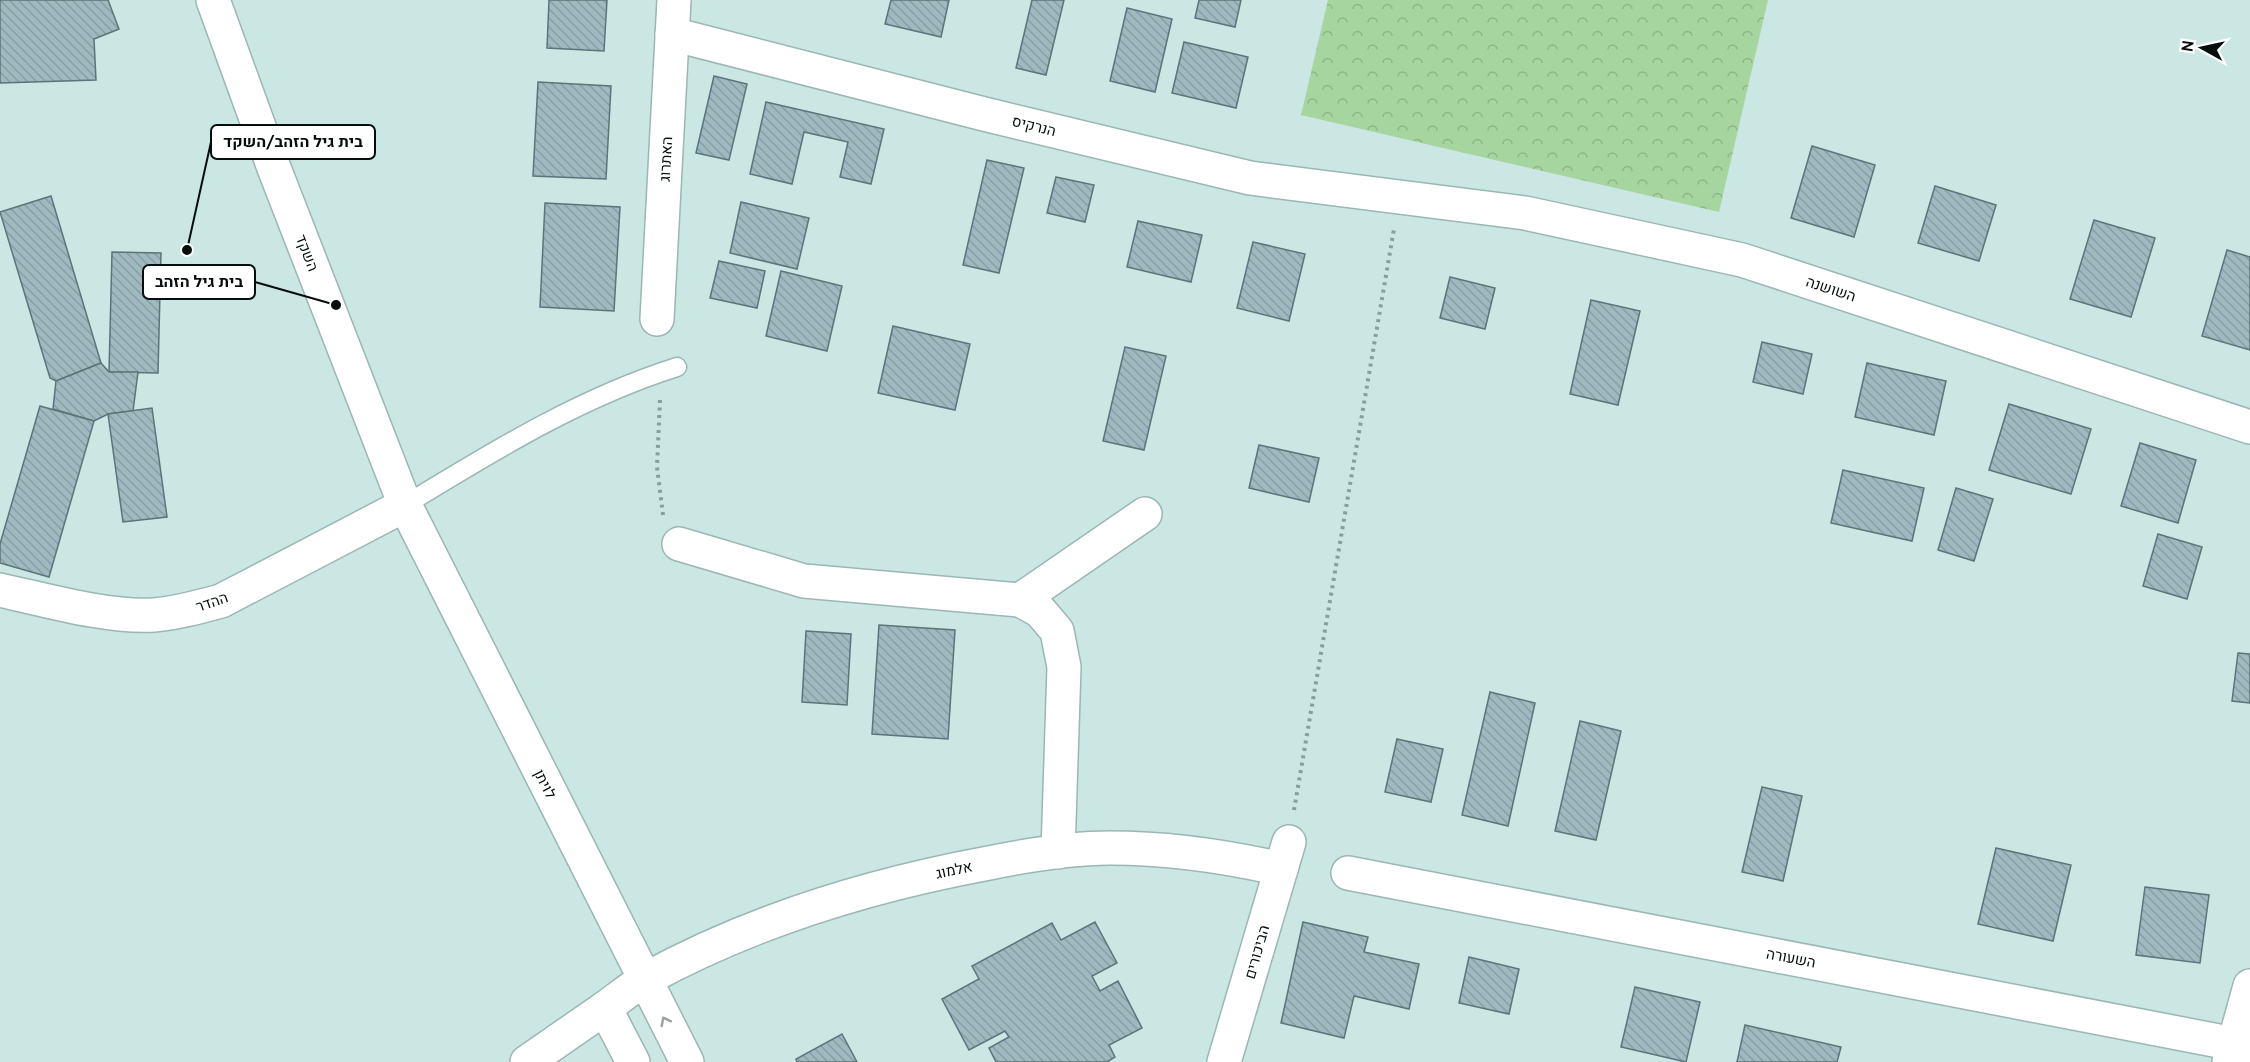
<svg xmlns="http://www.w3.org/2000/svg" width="2250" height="1062" font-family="Overpass,Heebo,sans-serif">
<defs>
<pattern id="park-crowns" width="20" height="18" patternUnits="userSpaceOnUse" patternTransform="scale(1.5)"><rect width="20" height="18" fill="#a6d59f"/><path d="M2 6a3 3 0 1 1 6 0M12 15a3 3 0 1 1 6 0" fill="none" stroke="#8db688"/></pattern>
<pattern id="building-back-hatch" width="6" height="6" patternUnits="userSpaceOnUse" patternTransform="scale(1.5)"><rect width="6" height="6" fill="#9eb9bf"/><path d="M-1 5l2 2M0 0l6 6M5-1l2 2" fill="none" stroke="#879ea3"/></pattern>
</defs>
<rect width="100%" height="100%" fill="#cae7e4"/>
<polygon fill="url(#park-crowns)" points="1328,0 1768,0 1719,212 1301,115"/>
<g fill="url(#building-back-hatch)" stroke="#5b747a" stroke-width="1.5">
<polygon points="0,0 108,0 119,29 94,39 96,80 0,83"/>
<polygon points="549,0 607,0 604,51 547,48"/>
<polygon points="891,0 949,0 941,37 885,24"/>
<polygon points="1032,0 1064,0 1046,75 1016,68"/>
<polygon points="1199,0 1241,0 1235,27 1195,18"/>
<polygon points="1127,8 1172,19 1155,92 1110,81"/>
<polygon points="1184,42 1248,57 1236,108 1172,93"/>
<polygon points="714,76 747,84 729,160 696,153"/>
<polygon points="538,82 611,86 606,179 533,176"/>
<polygon points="766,102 884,129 871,184 840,177 848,142 804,132 792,184 750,174"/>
<polygon points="1812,146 1875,165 1854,237 1791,218"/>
<polygon points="987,160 1024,168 999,273 963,265"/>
<polygon points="1056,177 1094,185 1085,222 1047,213"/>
<polygon points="1935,186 1996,205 1979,261 1918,243"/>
<polygon points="51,196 101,363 56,381 50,378 0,212"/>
<polygon points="741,202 809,218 797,269 730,253"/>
<polygon points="545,203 620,207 614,311 540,307"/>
<polygon points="2094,220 2155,238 2131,317 2070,299"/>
<polygon points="1138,221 1202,235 1191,282 1127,267"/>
<polygon points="1253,242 1305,254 1289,321 1237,308"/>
<polygon points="2227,250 2250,257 2250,350 2202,336"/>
<polygon points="112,252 161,253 158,373 109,372"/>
<polygon points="719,261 765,271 757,308 710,298"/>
<polygon points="781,271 842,286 827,351 766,336"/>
<polygon points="1450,277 1495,288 1485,329 1440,318"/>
<polygon points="1591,300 1640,311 1618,405 1570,394"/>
<polygon points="893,326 970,344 955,410 878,393"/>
<polygon points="1762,342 1812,354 1803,394 1753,382"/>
<polygon points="1125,347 1166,356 1144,450 1103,441"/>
<polygon points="101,363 109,372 138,372 133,411 108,414 94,421 53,409 56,381"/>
<polygon points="1867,363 1946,381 1934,435 1855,417"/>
<polygon points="2009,404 2091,429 2071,494 1989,470"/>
<polygon points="40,406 94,421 49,577 0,563 0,544"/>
<polygon points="152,408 167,517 123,522 108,414"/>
<polygon points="2140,443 2196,460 2178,523 2121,506"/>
<polygon points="1259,445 1319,458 1309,502 1249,488"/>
<polygon points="1843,470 1924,488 1912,541 1831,523"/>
<polygon points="1956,488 1993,499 1974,561 1938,550"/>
<polygon points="2158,534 2202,547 2187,599 2143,586"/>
<polygon points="879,625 955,630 948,739 872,734"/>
<polygon points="806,631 851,634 847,705 802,702"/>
<polygon points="2238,653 2250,654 2250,703 2232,701"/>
<polygon points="1490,692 1535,703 1508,826 1462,815"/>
<polygon points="1580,721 1621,731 1596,840 1555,831"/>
<polygon points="1397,739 1443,749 1431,802 1385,792"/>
<polygon points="1762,787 1802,796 1783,881 1742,872"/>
<polygon points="1996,848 2071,865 2053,941 1978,924"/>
<polygon points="2145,887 2209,895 2200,963 2136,955"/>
<polygon points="1095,922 1117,963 1092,976 1100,991 1118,981 1142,1028 1109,1045 1115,1057 1107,1062 996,1062 989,1048 1009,1037 1005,1031 969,1050 942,999 979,979 972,966 1052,923 1061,940"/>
<polygon points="1303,922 1368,937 1364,952 1419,964 1409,1009 1354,996 1344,1038 1281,1023"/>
<polygon points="1469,957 1519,969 1509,1014 1459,1003"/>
<polygon points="1635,987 1700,1002 1686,1062 1621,1047"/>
<polygon points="1745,1025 1841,1047 1837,1062 1737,1062"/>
<polygon points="842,1034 857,1062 797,1062 796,1059"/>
</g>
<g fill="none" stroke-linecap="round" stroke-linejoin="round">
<defs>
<path id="service" d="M405,505C492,452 579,398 677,367"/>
<g id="minor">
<polyline points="213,0 274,168 405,505 687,1062"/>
<polyline points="672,34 984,114 1250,178 1525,213 1742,260 2250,427"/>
<polyline points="657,319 674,0"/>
<polyline points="679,544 804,581 1020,600"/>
<path d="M0,590C46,600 108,618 154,615C177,613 199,607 221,601L405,505"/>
<polyline points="1058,852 1064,667 1057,631 1040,611 1020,600 1145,514"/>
<polyline points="1348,873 2250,1047"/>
<polyline points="605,1008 633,1062"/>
<path d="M527,1062C553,1044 579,1026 605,1008C619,998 632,987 646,979C752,921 870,885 989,863C1028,855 1070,848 1110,848C1168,848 1224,856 1281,869"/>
<polyline points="1224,1062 1289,842"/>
<polyline points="2229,1062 2250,986"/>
</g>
</defs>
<use href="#service" stroke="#9bb6b4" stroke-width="21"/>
<use href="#minor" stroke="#9bb6b4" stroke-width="36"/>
<g stroke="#879e9b" stroke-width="4" stroke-dasharray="3 4.5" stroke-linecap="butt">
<polyline points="660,400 657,467 663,515"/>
<polyline points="1294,810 1394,229"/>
</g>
<use href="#service" stroke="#fff" stroke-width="18"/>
<use href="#minor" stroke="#fff" stroke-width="33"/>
</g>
<defs><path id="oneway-chevron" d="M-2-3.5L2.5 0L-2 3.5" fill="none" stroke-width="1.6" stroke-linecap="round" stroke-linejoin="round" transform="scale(1.5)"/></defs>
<use stroke="#9b9f9e" href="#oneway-chevron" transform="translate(665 1021) rotate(-117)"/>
<g text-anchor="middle" stroke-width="4.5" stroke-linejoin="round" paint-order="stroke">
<g font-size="15" fill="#050e0d" stroke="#fff">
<text transform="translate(1034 126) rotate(14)" y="5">הנרקיס</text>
<text transform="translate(666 159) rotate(-87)" y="5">האתרוג</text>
<text transform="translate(307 253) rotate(69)" y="5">השקד</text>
<text transform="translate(1831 289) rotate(18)" y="5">השושנה</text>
<text transform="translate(212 602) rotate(-19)" y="5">ההדר</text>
<text transform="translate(545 784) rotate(63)" y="5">לויתן</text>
<text transform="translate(954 870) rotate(-12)" y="5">אלמוג</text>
<text transform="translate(1257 952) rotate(-74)" y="5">הביכורים</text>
<text transform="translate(1791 958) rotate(11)" y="5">השעורה</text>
</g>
</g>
<path fill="none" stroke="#050e0d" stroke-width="2" d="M187 250L211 142M336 305L255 282"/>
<g fill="#050e0d" stroke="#fff" stroke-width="2">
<circle cx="187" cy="250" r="6"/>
<circle cx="336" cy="305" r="6"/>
</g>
<g fill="#fff" stroke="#050e0d" stroke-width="2">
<rect x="211" y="125" width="164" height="34" rx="6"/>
<rect x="143" y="265" width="112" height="34" rx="6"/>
</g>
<g font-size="16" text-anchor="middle" font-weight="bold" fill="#050e0d">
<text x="293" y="147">בית גיל הזהב/השקד</text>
<text x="199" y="287">בית גיל הזהב</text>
</g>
<g transform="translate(2202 48) rotate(278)" stroke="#ffffff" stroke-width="4.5" paint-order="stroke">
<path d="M0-4.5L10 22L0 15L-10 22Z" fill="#050e0d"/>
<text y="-9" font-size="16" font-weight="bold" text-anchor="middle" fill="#050e0d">N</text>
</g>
</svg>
